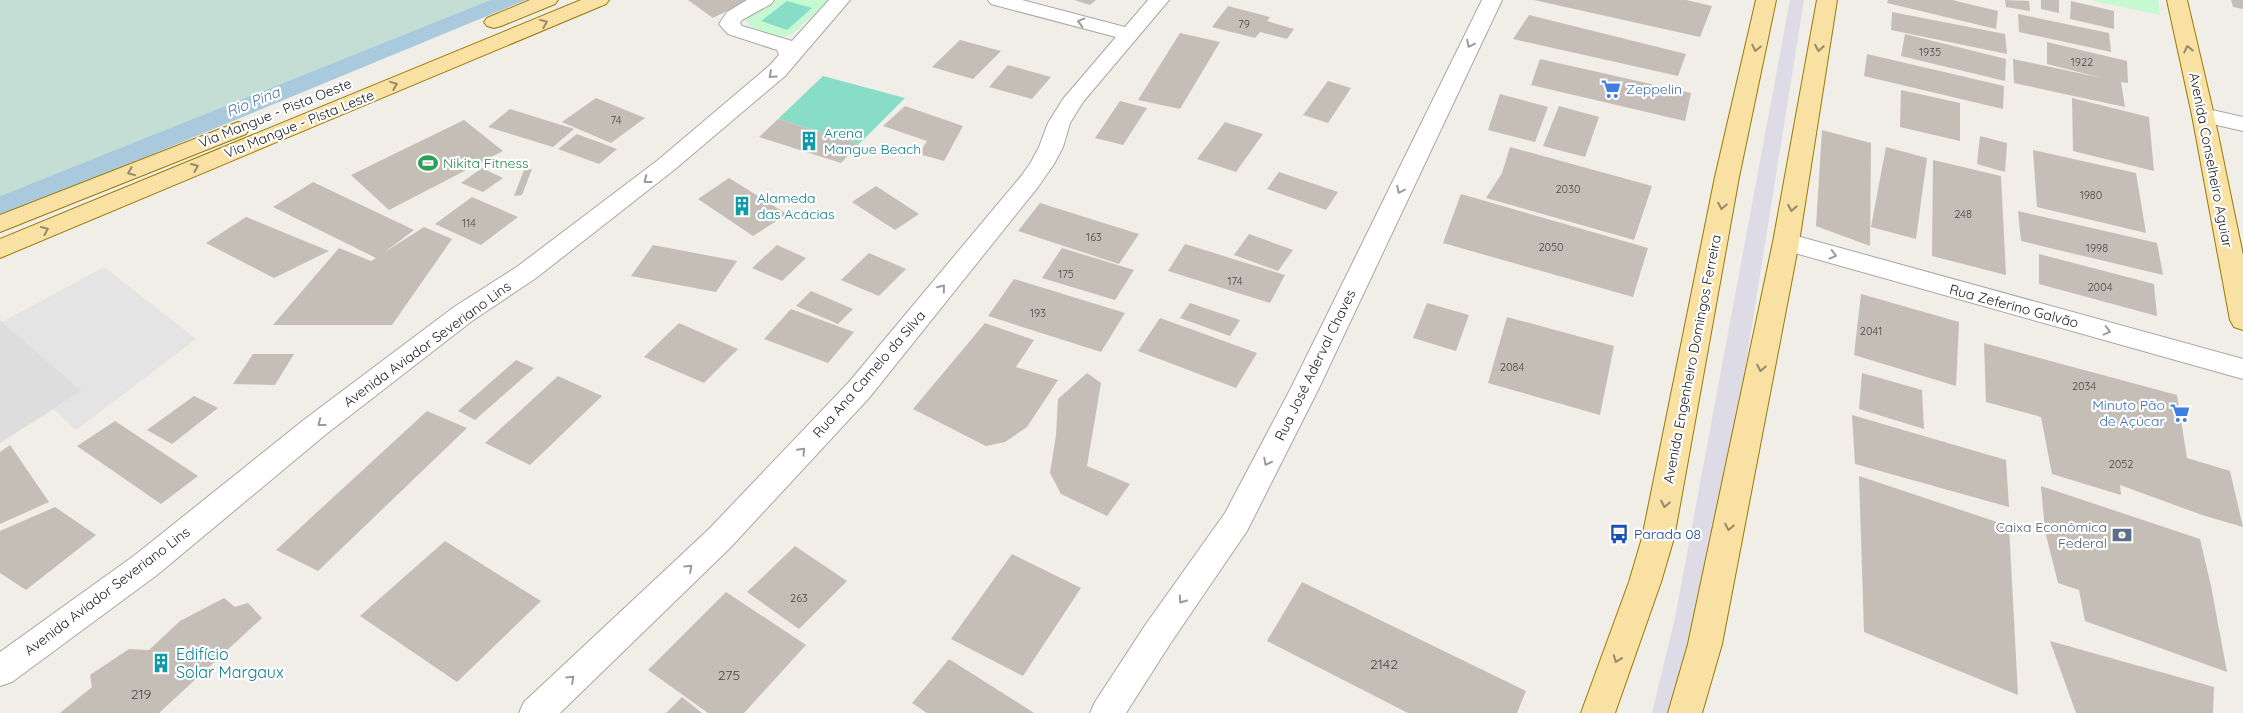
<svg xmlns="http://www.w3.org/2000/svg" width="2243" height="713" font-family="Quicksand,sans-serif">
<rect width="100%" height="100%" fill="#f0eee7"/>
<polygon fill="#dedddd" points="0,320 82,391 0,443"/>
<polygon fill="#c4ded6" points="0,0 490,0 0,196"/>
<g fill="#c6f8d1">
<polygon points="777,0 830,0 793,33 785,37 774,37 760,32 750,26 746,20 752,14"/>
<polygon points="2092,0 2158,0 2160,15 2094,1"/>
</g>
<g fill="#88ddc7">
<polygon points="787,1 812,8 787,30 761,21"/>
<polygon points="823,76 905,98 859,144 778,119"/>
</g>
<polygon fill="#e4e4e4" points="104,267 196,339 76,430 54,409 82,391 2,322"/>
<polygon fill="#dddbe6" points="1790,0 1804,0 1726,488 1673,713 1652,713 1675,618"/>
<polygon fill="#a9cadc" points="490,0 526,0 0,217 0,196"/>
<g fill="#c5beb6">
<polygon points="688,0 749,0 713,18"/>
<polygon points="1074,0 1096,0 1090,5"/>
<polygon points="1534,0 1686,0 1712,6 1700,37"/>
<polygon points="1888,0 1952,0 1998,11 1996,29 1887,3"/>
<polygon points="2005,0 2029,1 2030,11 2006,7"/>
<polygon points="2041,0 2059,0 2059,13 2041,9"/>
<polygon points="2231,0 2243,0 2243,9 2233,7"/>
<polygon points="2071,1 2114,11 2114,29 2070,19"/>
<polygon points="1228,6 1270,17 1267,21 1294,29 1287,39 1260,32 1255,38 1212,27"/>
<polygon points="1892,12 2005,34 2007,54 1891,30"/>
<polygon points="2018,14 2109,33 2111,52 2019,32"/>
<polygon points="1529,15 1686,54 1678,76 1513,39"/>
<polygon points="1180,33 1220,42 1180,109 1138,100"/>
<polygon points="1905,34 2006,59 2005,81 1901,56"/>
<polygon points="960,40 1001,51 973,79 932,67"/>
<polygon points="2047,42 2127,61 2128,83 2121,82 2125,107 2014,83 2013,59 2102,78 2047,64"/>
<polygon points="1867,54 2004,86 2003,109 1864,76"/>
<polygon points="1540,59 1691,93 1685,121 1531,85"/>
<polygon points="1008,65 1051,77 1032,99 989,87"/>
<polygon points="1328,81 1351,88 1328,123 1303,115"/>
<polygon points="1901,90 1960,103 1960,141 1900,127"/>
<polygon points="1500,94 1548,107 1535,142 1488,130"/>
<polygon points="596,98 645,118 611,143 562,122"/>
<polygon points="2072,98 2149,117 2154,171 2073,151"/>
<polygon points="1120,101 1147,108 1123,145 1095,138"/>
<polygon points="905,106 963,126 944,161 919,154 927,141 883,126"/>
<polygon points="1559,106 1599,117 1585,157 1543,146"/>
<polygon points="510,109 574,129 553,147 488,127"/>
<polygon points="778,119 859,144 841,163 759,137"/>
<polygon points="464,120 503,151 389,210 351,175"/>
<polygon points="1225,122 1263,134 1236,172 1197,159"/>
<polygon points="1822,130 1871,143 1870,246 1816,226"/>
<polygon points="577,134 617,149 599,164 558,149"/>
<polygon points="1980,136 2007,143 2005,172 1977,164"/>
<polygon points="1510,147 1652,186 1634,240 1486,198 1502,173"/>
<polygon points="1886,147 1927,158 1916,239 1871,227"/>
<polygon points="2033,150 2136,173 2146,233 2037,207"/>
<polygon points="1933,160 2001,176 2006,275 1932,256"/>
<polygon points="482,168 503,178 483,192 461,183"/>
<polygon points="532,169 522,195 514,196 524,170"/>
<polygon points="1279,172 1338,192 1326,210 1267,189"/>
<polygon points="729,178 787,214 753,236 698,199"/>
<polygon points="313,182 414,230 385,252 424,227 452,239 392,325 273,325 339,248 371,261 376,258 273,207"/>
<polygon points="876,186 919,214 895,230 852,202"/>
<polygon points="1461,194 1648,248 1633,297 1443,243"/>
<polygon points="472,197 518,217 481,245 435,224"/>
<polygon points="1040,203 1139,234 1119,264 1018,231"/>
<polygon points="2018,211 2157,243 2163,275 2021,241"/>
<polygon points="246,217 329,251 274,278 206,243"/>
<polygon points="1249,234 1293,250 1278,271 1234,255"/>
<polygon points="1185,244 1285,275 1270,303 1168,271"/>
<polygon points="653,245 737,261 716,292 631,276"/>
<polygon points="777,245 806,258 782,281 752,268"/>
<polygon points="1062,248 1134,270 1115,300 1042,278"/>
<polygon points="869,253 906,269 879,296 841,280"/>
<polygon points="2039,254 2154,284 2157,316 2039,284"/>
<polygon points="1014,279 1125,313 1101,352 988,316"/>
<polygon points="811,291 853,309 838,324 796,306"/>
<polygon points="1861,294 1959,322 1956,386 1854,355"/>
<polygon points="1190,303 1240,320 1230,336 1180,318"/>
<polygon points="1427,303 1469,315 1456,351 1413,338"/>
<polygon points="791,309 854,332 828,363 764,339"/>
<polygon points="1507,317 1614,346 1600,415 1488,383"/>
<polygon points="1160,318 1257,353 1236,388 1138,351"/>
<polygon points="679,323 738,349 704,383 644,357"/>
<polygon points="985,323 1034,340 1016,367 1058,380 1027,427 1005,442 986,446 913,409"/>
<polygon points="1984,343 2177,395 2187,458 2230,471 2243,527 2202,515 2120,485 2121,495 2052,474 2041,417 1986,402"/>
<polygon points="253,354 294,354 275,385 233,384"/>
<polygon points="516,360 534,368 475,420 458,411"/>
<polygon points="1087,373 1101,383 1087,466 1130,484 1107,516 1061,494 1050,473 1056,435 1058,399"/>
<polygon points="1862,373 1922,390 1924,429 1859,409"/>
<polygon points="558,376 602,396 530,465 485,443"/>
<polygon points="194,396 218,408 172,444 147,430"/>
<polygon points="427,411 467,428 318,571 276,550"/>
<polygon points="1852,415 2006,460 2009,507 1855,464"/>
<polygon points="115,421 198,476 161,504 77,446"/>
<polygon points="10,445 49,502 0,524 0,452"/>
<polygon points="1859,476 2009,526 2018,695 1864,632"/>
<polygon points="2041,486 2200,539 2211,586 2227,672 2085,621 2079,590 2058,583 2045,531"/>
<polygon points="55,507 96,535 26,590 0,573 0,531"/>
<polygon points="445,541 541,601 457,682 360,616"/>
<polygon points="795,546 847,581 799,629 747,592"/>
<polygon points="1012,554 1081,588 1023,676 951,639"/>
<polygon points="1302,582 1526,691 1517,713 1408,713 1267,641"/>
<polygon points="726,592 806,645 744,713 708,713 648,670"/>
<polygon points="224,598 235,607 248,603 262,618 159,713 60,713 92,687 90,675 129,649 149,650 180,621"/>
<polygon points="2050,641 2214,687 2213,713 2076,713"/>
<polygon points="949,659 1034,713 927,713 912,703"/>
<polygon points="682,697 702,713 666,713"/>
</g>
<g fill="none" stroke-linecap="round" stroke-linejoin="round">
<defs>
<g id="minor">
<polygon points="747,0 774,0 771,4 742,20 740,23 742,26 792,41 829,0 850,0 785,76 674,170 536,278 472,321 325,435 157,575 12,682 0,686 0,652 135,555 305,419 454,307 518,266 658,160 769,66 779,55 777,50 728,34 719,24 727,12"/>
<polygon points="988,0 1022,0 1125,27 1148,0 1169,0 1083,102 1070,123 1063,147 1054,164 1038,187 869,398 731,547 560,713 519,713 524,702 709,529 849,382 1022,175 1031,162 1039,147 1048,123 1063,99 1116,37 991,4"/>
<polygon points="1482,0 1502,0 1319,388 1247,531 1170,644 1126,713 1090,713 1095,702 1146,624 1225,513 1291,388"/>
<polygon points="2203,108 2243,117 2243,131 2195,120 2192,115 2195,110"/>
<polygon points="1786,233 2243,359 2243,379 1777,248 1773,242 1777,236"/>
</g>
<g id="major">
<polygon points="530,0 558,0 555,4 501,26 494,28 487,26 484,22 487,18"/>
<polygon points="581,0 609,0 606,4 0,258 0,239"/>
<polygon points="1756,0 1776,0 1739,177 1674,538 1661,582 1615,713 1581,713 1629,582 1642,538 1715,177"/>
<polygon points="1817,0 1837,0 1799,242 1722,644 1702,713 1668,713 1688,644 1773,242"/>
<polygon points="2167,0 2187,0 2214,115 2243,255 2243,330 2234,327 2230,320 2192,115"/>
<polygon points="238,122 246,124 249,129 246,134 0,232 0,215"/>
</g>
</defs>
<use href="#minor" stroke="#a7a7a7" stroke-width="2"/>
<use href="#major" stroke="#987b04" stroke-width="2"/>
<use href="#minor" fill="#fff" fill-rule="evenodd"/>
<use href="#major" fill="#f9e0a3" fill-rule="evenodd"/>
</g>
<defs><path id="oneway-chevron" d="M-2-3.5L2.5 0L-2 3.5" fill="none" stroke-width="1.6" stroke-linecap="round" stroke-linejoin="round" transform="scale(1.25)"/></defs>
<g stroke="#9b9b9b">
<use href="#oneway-chevron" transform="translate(1081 22) rotate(-165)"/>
<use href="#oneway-chevron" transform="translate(1470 44) rotate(116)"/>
<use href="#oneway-chevron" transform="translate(772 75) rotate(138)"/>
<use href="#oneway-chevron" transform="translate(647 180) rotate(143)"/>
<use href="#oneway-chevron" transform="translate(1400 190) rotate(116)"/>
<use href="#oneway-chevron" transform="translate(1833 255) rotate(15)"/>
<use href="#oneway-chevron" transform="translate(942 288) rotate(-51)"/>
<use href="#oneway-chevron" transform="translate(2107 331) rotate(15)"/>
<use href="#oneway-chevron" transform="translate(321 423) rotate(142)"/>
<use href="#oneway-chevron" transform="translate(802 451) rotate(-47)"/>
<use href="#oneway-chevron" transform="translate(1267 462) rotate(117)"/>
<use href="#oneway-chevron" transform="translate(689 568) rotate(-43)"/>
<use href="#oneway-chevron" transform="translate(1182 600) rotate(125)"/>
<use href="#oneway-chevron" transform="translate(571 679) rotate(-43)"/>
</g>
<g stroke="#978a68">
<use href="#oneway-chevron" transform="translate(544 23) rotate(-22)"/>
<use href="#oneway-chevron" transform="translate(1756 48) rotate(102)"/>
<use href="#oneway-chevron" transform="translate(1819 48) rotate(100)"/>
<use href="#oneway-chevron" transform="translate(2188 49) rotate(-103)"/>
<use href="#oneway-chevron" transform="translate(394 85) rotate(-22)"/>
<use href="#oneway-chevron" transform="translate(195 167) rotate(-23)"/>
<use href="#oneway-chevron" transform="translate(131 172) rotate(158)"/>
<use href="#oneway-chevron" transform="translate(1722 206) rotate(101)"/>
<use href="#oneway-chevron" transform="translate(1792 208) rotate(100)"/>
<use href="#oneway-chevron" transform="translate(45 230) rotate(-23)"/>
<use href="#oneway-chevron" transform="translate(1761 368) rotate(101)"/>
<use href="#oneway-chevron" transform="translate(1665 504) rotate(101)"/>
<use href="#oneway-chevron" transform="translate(1729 527) rotate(101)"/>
<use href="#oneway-chevron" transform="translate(1617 659) rotate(110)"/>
</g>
<defs>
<symbol id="supermarket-bare" viewBox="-9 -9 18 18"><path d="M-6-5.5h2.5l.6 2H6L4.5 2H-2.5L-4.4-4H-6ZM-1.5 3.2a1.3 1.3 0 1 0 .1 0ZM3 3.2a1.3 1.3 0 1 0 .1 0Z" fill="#3f7fe0" stroke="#fff" stroke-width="2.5" paint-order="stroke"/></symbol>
<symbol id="building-bare" viewBox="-9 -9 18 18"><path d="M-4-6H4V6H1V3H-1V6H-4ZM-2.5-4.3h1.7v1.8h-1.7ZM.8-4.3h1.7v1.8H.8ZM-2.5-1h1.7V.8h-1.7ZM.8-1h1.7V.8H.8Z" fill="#0f9aa8" stroke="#fff" stroke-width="2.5" paint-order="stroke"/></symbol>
<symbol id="stadium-bare" viewBox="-9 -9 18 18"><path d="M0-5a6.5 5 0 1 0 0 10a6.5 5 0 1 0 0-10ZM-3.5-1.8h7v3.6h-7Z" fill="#2e9e5b" stroke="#fff" stroke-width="2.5" paint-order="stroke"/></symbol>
<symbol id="bus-bare" viewBox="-9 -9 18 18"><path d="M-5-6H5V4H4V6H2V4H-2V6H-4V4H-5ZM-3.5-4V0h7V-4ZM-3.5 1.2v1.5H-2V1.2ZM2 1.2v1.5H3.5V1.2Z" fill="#1a4fb4" stroke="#fff" stroke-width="2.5" paint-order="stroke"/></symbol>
<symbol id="bank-bare" viewBox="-9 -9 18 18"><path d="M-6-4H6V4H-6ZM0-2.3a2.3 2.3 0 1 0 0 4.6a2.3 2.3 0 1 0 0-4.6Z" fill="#5c6f8a" stroke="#fff" stroke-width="2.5" paint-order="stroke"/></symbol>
</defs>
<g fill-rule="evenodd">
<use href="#supermarket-bare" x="1597" y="75" width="28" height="28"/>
<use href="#building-bare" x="795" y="127" width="28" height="28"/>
<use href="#stadium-bare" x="414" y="149" width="28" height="28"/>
<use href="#building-bare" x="728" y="192" width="28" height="28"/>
<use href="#supermarket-bare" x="2166" y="399" width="28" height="28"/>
<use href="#bus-bare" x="1605" y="520" width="28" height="28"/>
<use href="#bank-bare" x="2108" y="521" width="28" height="28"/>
<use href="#building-bare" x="147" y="649" width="28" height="28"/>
</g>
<g text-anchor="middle" stroke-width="4.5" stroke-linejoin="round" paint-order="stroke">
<g font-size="11" fill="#494846">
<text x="1244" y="28">79</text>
<text x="1930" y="56">1935</text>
<text x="2082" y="66">1922</text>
<text x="616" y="124">74</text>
<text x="1568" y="193">2030</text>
<text x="2091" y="199">1980</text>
<text x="1963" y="218">248</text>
<text x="469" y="227">114</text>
<text x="1094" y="241">163</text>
<text x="1551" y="251">2050</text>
<text x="2097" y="252">1998</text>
<text x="1066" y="278">175</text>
<text x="1235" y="285">174</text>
<text x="2100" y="291">2004</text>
<text x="1038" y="317">193</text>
<text x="1871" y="335">2041</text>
<text x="1512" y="371">2084</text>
<text x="2084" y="390">2034</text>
<text x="2121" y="468">2052</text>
<text x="799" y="602">263</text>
</g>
<g font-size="14" fill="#366cbe" stroke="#fff" text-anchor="start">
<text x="1626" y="94">Zeppelin</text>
<text x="2165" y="410" text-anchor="end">Minuto Pão<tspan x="2165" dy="16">de Açúcar</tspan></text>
</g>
<g font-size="14" fill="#202020" stroke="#fff">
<text transform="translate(275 113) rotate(-22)" y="5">Via Mangue - Pista Oeste</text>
<text transform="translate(299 124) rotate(-22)" y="5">Via Mangue - Pista Leste</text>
<text transform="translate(2211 160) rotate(79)" y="5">Avenida Conselheiro Aguiar</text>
<text transform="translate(2014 306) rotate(15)" y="5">Rua Zeferino Galvão</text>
<text transform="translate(427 344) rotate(-36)" y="5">Avenida Aviador Severiano Lins</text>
<text transform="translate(1692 359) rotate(-79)" y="5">Avenida Engenheiro Domingos Ferreira</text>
<text transform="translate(1315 365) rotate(-64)" y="5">Rua José Aderval Chaves</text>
<text transform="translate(869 374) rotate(-49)" y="5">Rua Ana Camelo da Silva</text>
<text transform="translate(107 591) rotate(-37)" y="5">Avenida Aviador Severiano Lins</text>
</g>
<g font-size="14" fill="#0d838f" stroke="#fff" text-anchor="start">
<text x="824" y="138">Arena<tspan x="824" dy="16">Mangue Beach</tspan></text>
<text x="757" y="203">Alameda<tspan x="757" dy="16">das Acácias</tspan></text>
</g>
<g font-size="14" fill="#27864d" stroke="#fff" text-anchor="start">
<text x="443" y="168">Nikita Fitness</text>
</g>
<g font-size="14" fill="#4e5e75" stroke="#fff" text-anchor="end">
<text x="2107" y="532">Caixa Econômica<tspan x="2107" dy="16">Federal</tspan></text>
</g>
<g font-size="14" fill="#164399" stroke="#fff" text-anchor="start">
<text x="1634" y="539">Parada 08</text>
</g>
<g font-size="14" fill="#494846">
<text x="1384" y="669">2142</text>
<text x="729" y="680">275</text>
<text x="141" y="699">219</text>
</g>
<g font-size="15" font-style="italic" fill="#4e71ae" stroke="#fff">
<text transform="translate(253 102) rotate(-22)" y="5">Rio Pina</text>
</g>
<g font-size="16" fill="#0d838f" stroke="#fff" text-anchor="start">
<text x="176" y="660">Edifício<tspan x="176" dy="18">Solar Margaux</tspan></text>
</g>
</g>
</svg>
